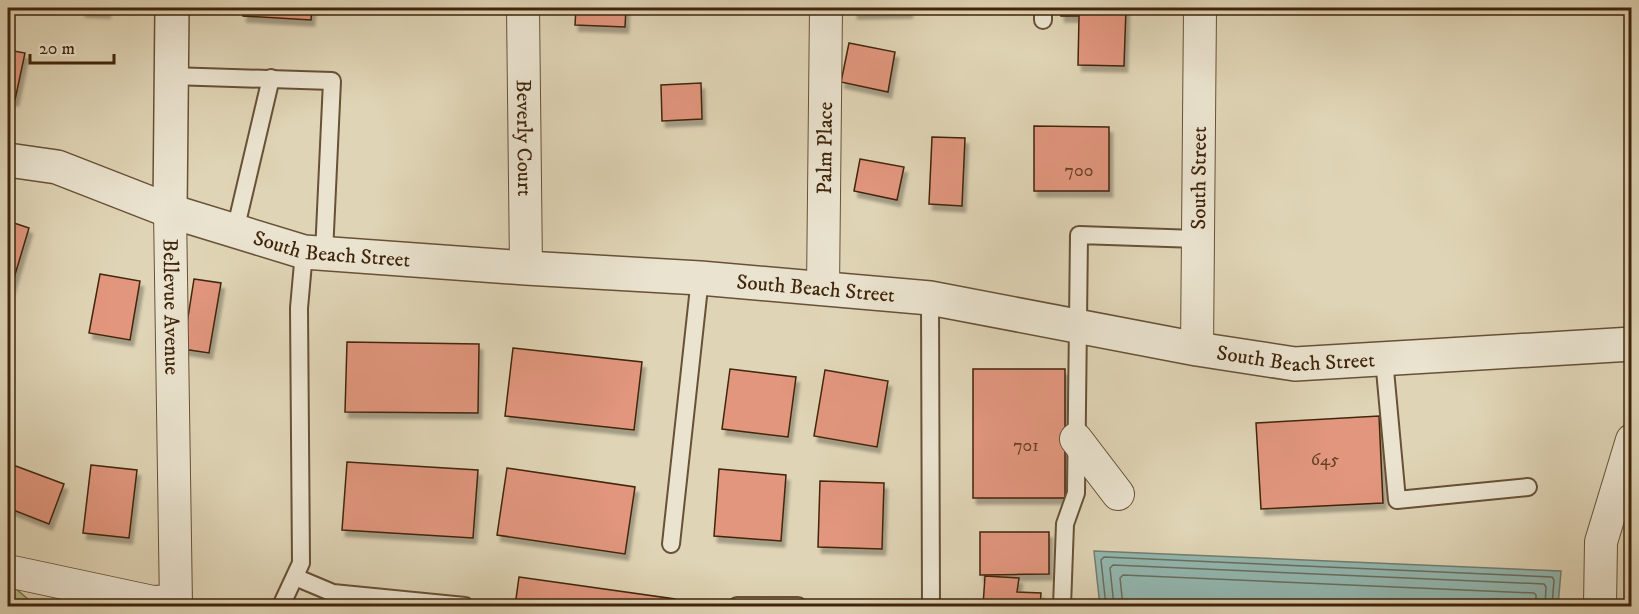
<svg xmlns="http://www.w3.org/2000/svg" width="1639" height="614" font-family="'IM FELL DW Pica',serif">
<defs>
<filter id="shadow"><feDropShadow dx="3.5" dy="6" stdDeviation="1.5" flood-color="#0004"/></filter>
</defs>
<rect width="100%" height="100%" fill="#dfd4b5"/>
<filter id="stains"><feTurbulence type="fractalNoise" baseFrequency=".00333" numOctaves="4"/><feColorMatrix values="0 0 0 0 .2 0 0 0 0 .09 0 0 0 0 .02 0 0 0 .5 -.17"/></filter>
<radialGradient id="worn" r=".72"><stop offset=".6" stop-color="#630" stop-opacity="0"/><stop offset="1" stop-color="#630" stop-opacity=".3"/></radialGradient>
<polygon fill="#b7bb8a" stroke="#7c704a" stroke-width="1.5" points="8,582 36,606 39,606 8,606"/>
<polygon fill="#93b8b1" stroke="#727d6f" stroke-width="1.5" points="1094,551 1561,571 1558,606 1100,606"/>
<g fill="none" stroke-linecap="round" stroke-linejoin="round">
<g stroke="#6a6e5e" stroke-width="1.5">
<polyline points="1106,606 1101,560 1104,557 1552,577 1554,580 1552,606"/>
<polyline points="1114,606 1110,568 1113,565 1544,584 1546,587 1545,606"/>
<polyline points="1123,606 1120,578 1123,575 1534,593 1536,595 1536,606"/>
</g>
</g>
<g fill="#e1967d" stroke="#40250b" stroke-width="1.5" filter="url(#shadow)">
<polygon points="82,8 107,8 107,12 82,11"/>
<polygon points="244,8 312,8 311,20 243,16"/>
<polygon points="576,8 626,8 625,27 575,25"/>
<polygon points="854,8 909,8 909,12 854,13"/>
<polygon points="1061,8 1126,8 1124,66 1078,65 1079,16 1061,16"/>
<polygon points="849,43 895,52 888,92 841,82"/>
<polygon points="8,50 25,53 15,100 8,99"/>
<polygon points="701,83 702,119 662,121 661,85"/>
<polygon points="1034,126 1109,127 1109,191 1034,191"/>
<polygon points="932,137 965,138 962,206 929,204"/>
<polygon points="860,159 904,167 897,200 854,191"/>
<polygon points="8,221 29,228 8,298"/>
<polygon points="100,274 140,281 130,340 89,333"/>
<polygon points="194,279 221,283 209,353 183,349"/>
<polygon points="347,342 479,344 478,413 345,412"/>
<polygon points="513,348 642,362 634,430 505,416"/>
<polygon points="730,369 796,377 788,437 722,429"/>
<rect x="973" y="369" width="92" height="129"/>
<polygon points="825,370 888,381 877,447 814,436"/>
<polygon points="1379,416 1383,503 1261,509 1256,423"/>
<polygon points="347,462 478,470 473,538 342,530"/>
<polygon points="13,465 64,484 49,524 8,508 8,481"/>
<polygon points="91,465 137,470 129,538 83,533"/>
<polygon points="507,468 635,487 625,554 497,535"/>
<polygon points="719,469 786,475 781,541 714,536"/>
<polygon points="820,481 884,483 882,549 818,547"/>
<polygon points="1632,517 1632,535 1628,534"/>
<polygon points="980,532 1049,532 1049,574 980,575"/>
<polygon points="985,576 1019,578 1017,592 1041,593 1040,606 983,606"/>
<polygon points="519,577 675,599 674,606 515,606"/>
</g>
<g fill="none" stroke-linecap="round" stroke-linejoin="round">
<defs>
<g id="service">
<polyline points="1043,20 1043,8"/>
<polyline points="171,76 332,81 324,253"/>
<polyline points="235,231 271,78"/>
<polyline points="930,298 931,606"/>
<polyline points="1384,359 1397,500 1528,487"/>
<polyline points="671,544 700,278"/>
<polyline points="295,577 333,593 465,606"/>
<polyline points="281,606 301,563 299,308 304,252"/>
<polyline points="737,606 798,606"/>
<polyline points="1062,606 1065,524 1076,493 1079,235 1197,239"/>
</g>
<g id="minor">
<path id="s1" d="M523,8L526,268"/>
<path id="s2" d="M170,211L176,606"/>
<path id="s3" d="M823,289L826,8"/>
<path id="s4" d="M1197,349L1200,8"/>
<polyline points="1076,439 1118,494"/>
<polyline points="8,571 153,602 175,601"/>
<polyline points="1600,606 1601,542 1632,440"/>
</g>
<g id="tertiary">
<path id="s5" d="M8,160L57,167L170,211L304,252L526,268L700,278L930,298L1197,349L1295,364L1632,344"/>
<polyline points="170,211 172,8"/>
</g>
</defs>
<use href="#service" stroke="#685136" stroke-width="20"/>
<use href="#minor" stroke="#685136" stroke-width="34"/>
<use href="#tertiary" stroke="#685136" stroke-width="36"/>
<use href="#service" stroke="#eae3cf" stroke-width="16"/>
<use href="#minor" stroke="#eae3cf" stroke-width="32"/>
<use href="#tertiary" stroke="#eae3cf" stroke-width="33"/>
</g>
<g text-anchor="middle" stroke-width="4.5" stroke-linejoin="round" paint-order="stroke">
<g font-size="18" fill="#684128">
<text x="1079" y="176">700</text>
<text x="1026" y="451">701</text>
<text x="1325" y="465">645</text>
</g>
<g font-size="21" fill="#40250b" stroke="#eae3cf">
<text dy="7" stroke="none"><textPath href="#s1" startOffset="130">Beverly Court</textPath></text>
<text dy="7" stroke="none"><textPath href="#s3" startOffset="141">Palm Place</textPath></text>
<text dy="7" stroke="none"><textPath href="#s4" startOffset="171">South Street</textPath></text>
<text dy="7" stroke="none"><textPath href="#s5" startOffset="338">South Beach Street</textPath></text>
<text dy="7" stroke="none"><textPath href="#s5" startOffset="824">South Beach Street</textPath></text>
<text dy="7" stroke="none"><textPath href="#s2" startOffset="96">Bellevue Avenue</textPath></text>
<text dy="7" stroke="none"><textPath href="#s5" startOffset="1310">South Beach Street</textPath></text>
</g>
</g>
<rect width="1639" height="614" fill="none" stroke="#dfd4b5" stroke-width="30"/>
<rect x="9" y="9" width="1621" height="596" fill="none" stroke="#40250b" stroke-width="3"/>
<rect x="15" y="15" width="1609" height="584" fill="none" stroke="#40250b" stroke-width="1.5"/>
<path d="M30 54v9h84v-9" fill="none" stroke="#40250b" stroke-width="3"/>
<text x="39" y="54" font-size="18" fill="#40250b" stroke="#eae3cf" stroke-width="4.5" paint-order="stroke">20 m</text>
<rect width="100%" height="100%" filter="url(#stains)"/>
<rect width="100%" height="100%" fill="url(#worn)"/>
</svg>
